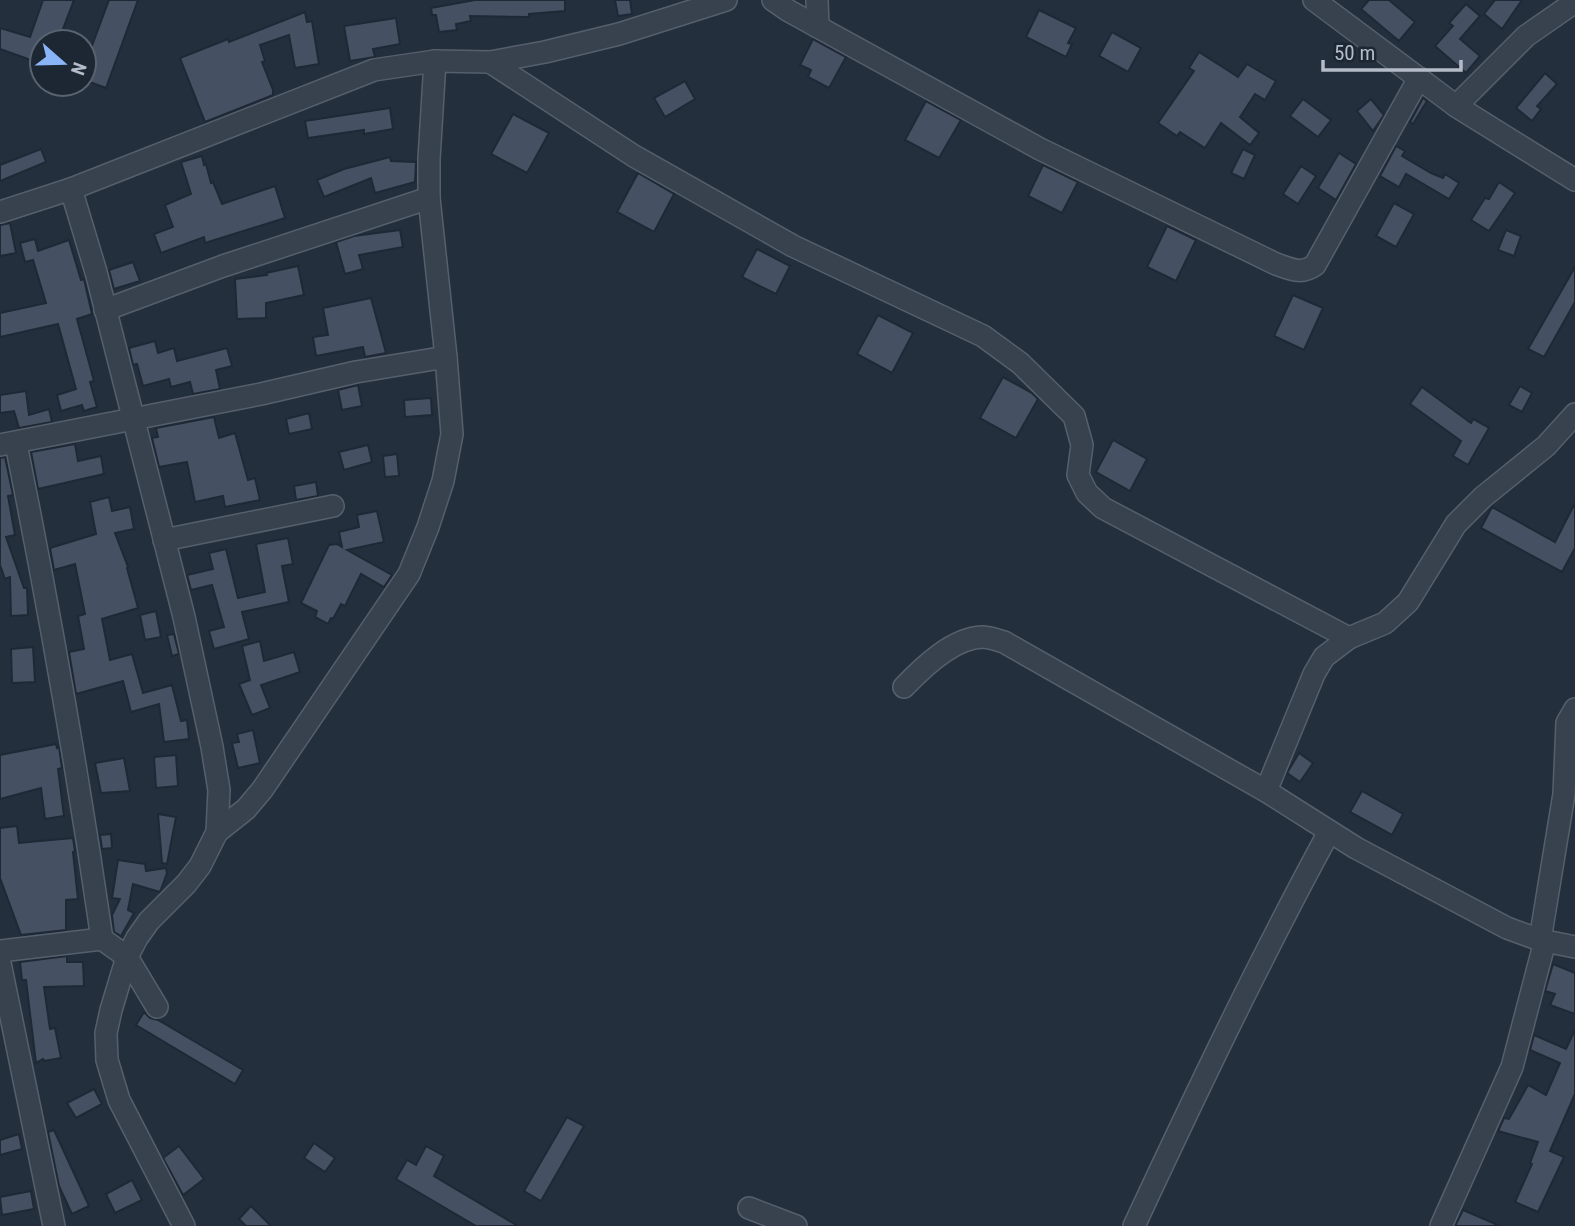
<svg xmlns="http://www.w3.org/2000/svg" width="1575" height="1226" font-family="'Roboto Condensed',sans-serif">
<rect width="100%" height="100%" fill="#242f3e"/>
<g fill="#455162" stroke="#1f2835" stroke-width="2">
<polygon points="43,0 74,0 58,42 42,42 42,64 0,49 0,28 30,37"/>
<polygon points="109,0 138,0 106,88 84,80 84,67"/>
<polygon points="475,0 565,0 565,11 529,14 529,17 470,16 471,21 456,24 457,30 439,32 436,15 432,15 431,8"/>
<polygon points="615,0 630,0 632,14 618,16"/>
<polygon points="1369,0 1389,0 1415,22 1399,41 1361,9"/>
<polygon points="1495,0 1522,0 1502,29 1484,14"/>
<polygon points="1466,4 1480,16 1460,39 1480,56 1466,73 1435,46 1453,26 1449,23"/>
<polygon points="1039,10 1076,28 1068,43 1072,44 1066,57 1026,37"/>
<polygon points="305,12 307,22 312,21 319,64 295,68 289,35 260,45 265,61 262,62 273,90 273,95 205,122 180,58 228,39 229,42"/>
<polygon points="396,18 400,44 373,49 375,57 350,61 344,26"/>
<polygon points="1112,32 1141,48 1128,72 1099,56"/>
<polygon points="813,39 846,57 829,88 808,77 811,70 800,65"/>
<polygon points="1199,52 1238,77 1247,64 1276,81 1265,100 1255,94 1240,117 1259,133 1250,145 1221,123 1205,148 1180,132 1177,136 1158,123 1194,71 1189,68"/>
<polygon points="1545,73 1557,84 1537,106 1541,109 1532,121 1516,108"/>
<polygon points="685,81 695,99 665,117 654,98"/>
<polygon points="1423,98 1427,101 1413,124 1410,122"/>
<polygon points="1303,99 1331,120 1318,137 1290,116"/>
<polygon points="1371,99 1384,115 1373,131 1357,111"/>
<polygon points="926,101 961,120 939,158 905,140"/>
<polygon points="390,108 393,129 364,134 364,130 308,138 305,121"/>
<polygon points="513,114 549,133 527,173 491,154"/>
<polygon points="1396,146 1405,151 1402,156 1431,173 1443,178 1445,174 1459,183 1449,199 1406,174 1399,187 1380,176"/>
<polygon points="41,149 46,162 0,181 0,165"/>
<polygon points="1243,149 1255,155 1244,179 1231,173"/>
<polygon points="1339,153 1356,164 1336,200 1318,188"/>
<polygon points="202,156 204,165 206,164 211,183 213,182 222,204 275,186 285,218 205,243 204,237 161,253 154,234 173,227 165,205 191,194 181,162"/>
<polygon points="390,157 391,161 416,162 415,182 375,193 371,178 324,197 317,180 344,169"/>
<polygon points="1043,165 1078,182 1062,213 1028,196"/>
<polygon points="1301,166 1316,176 1298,204 1283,194"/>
<polygon points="638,173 674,194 654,232 617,212"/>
<polygon points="1499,182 1515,193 1489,231 1471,220 1485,198 1489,199"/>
<polygon points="1394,203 1414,214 1396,247 1376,236"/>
<polygon points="10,223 16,253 0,256 0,225"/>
<polygon points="1167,226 1196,240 1176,281 1147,267"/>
<polygon points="400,230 403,247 359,255 363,269 345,274 336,242 354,236"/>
<polygon points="1506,230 1521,236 1514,256 1498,250"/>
<polygon points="35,239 38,251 69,240 81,280 84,279 92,314 77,319 94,381 90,382 97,407 84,411 82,405 61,411 57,395 76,389 58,324 0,337 0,313 46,303 33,260 25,262 20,243"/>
<polygon points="757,249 790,266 776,294 742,277"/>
<polygon points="133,262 140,281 114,289 109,270"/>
<polygon points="298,266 304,295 266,303 266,318 237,319 235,279 267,275 266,273"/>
<polygon points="1575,267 1575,302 1544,357 1528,349"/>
<polygon points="1293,295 1323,308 1304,350 1274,336"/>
<polygon points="371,298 386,353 365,357 363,347 316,356 313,337 328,335 323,308"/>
<polygon points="878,315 913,333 892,373 857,354"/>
<polygon points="155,341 158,353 174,348 177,361 227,348 232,366 216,370 220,389 193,394 190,382 171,387 169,379 143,386 137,364 133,365 129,348"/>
<polygon points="1003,377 1032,393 1038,399 1016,438 980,418"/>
<polygon points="358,385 362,406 342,410 338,390"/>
<polygon points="1520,386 1532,393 1522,412 1509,405"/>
<polygon points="1422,387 1471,423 1473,419 1489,428 1468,465 1453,456 1461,441 1410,404"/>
<polygon points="26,391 29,415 49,409 52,422 19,428 14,411 0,413 0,395"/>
<polygon points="431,398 432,415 405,417 404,400"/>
<polygon points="309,413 312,429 289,434 286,419"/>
<polygon points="214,417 219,438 235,433 248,480 255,478 260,500 225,507 223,496 195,502 187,462 159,467 152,438 158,437 156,428"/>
<polygon points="1113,440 1147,459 1130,491 1096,472"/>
<polygon points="75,444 78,461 101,456 104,474 38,489 31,452"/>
<polygon points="368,445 372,462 344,470 339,452"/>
<polygon points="397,454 399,476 385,477 383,456"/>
<polygon points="5,457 13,495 8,496 15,535 6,537 24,588 27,588 28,615 11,616 10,577 5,579 0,565 0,458"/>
<polygon points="316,482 318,496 296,500 294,486"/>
<polygon points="109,497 112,511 130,507 134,529 115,533 128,567 127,568 138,608 102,619 110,660 132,654 143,693 172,685 181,721 187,720 189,739 164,742 159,704 131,712 123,681 76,694 69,652 84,649 78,616 85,614 75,564 54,570 50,548 96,534 90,502"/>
<polygon points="1575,503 1575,548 1562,572 1481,528 1492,507 1555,542"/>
<polygon points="377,511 384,542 347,550 392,575 384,587 361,574 345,606 341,604 333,619 331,618 328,624 315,617 317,611 301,603 329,545 337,544 342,547 339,532 359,527 357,515"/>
<polygon points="288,538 293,564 282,566 289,602 242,612 249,639 214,649 209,631 224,627 212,585 191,590 187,575 213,569 209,553 226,549 238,598 265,592 256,544"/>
<polygon points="156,611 161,637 145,640 140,615"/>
<polygon points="174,634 179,654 172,656 167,635"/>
<polygon points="260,641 264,661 294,652 300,672 261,685 270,708 252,715 239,684 250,680 242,646"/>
<polygon points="33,647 35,682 12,683 11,649"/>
<polygon points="253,730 260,763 238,768 232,743 239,742 237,734"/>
<polygon points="56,744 57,748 59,747 62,768 58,769 64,816 45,819 41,788 0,799 0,755"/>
<polygon points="1299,753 1313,763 1300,782 1287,773"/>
<polygon points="176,755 178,786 156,788 154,757"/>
<polygon points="124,758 130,791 101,793 95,763"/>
<polygon points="1362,791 1403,814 1392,835 1350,812"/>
<polygon points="158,814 176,817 167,864 162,863"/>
<polygon points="17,826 19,843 73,838 75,851 73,852 78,899 66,900 66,930 21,935 0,878 0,828"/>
<polygon points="111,834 112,848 102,849 100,835"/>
<polygon points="118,860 145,864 146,871 166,868 167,873 160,892 133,884 128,910 134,913 121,936 114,932 112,915 120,899 112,898"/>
<polygon points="67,956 67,962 83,962 84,986 44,987 50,1029 55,1028 61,1058 44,1061 43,1059 36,1063 26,980 22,980 20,962"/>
<polygon points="1553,964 1575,973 1575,1014 1550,1005 1555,994 1545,991"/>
<polygon points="144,1012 150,1018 158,1020 243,1070 235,1084 136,1025"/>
<polygon points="1575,1030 1575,1094 1550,1151 1564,1157 1538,1212 1515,1202 1532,1164 1530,1163 1538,1142 1498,1131 1504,1118 1509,1119 1528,1085 1546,1095 1560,1063 1530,1050 1534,1035 1566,1049"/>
<polygon points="94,1089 102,1104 76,1118 67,1103"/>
<polygon points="567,1117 584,1126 541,1201 524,1191"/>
<polygon points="54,1130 89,1206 72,1214 59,1186 48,1132"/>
<polygon points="19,1134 22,1149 0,1155 0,1140"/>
<polygon points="314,1143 335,1158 325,1172 304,1158"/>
<polygon points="179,1146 204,1179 183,1195 163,1158"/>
<polygon points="426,1146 444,1156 434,1176 518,1226 476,1226 396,1179 407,1160 416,1165"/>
<polygon points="132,1180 142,1200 115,1213 106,1194"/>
<polygon points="31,1191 34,1209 2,1215 0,1197"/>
<polygon points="251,1206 271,1226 246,1226 239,1219"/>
<polygon points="1463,1210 1500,1226 1455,1226"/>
</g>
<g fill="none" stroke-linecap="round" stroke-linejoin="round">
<defs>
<g id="minor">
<path d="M773,0L789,11L1040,149L1276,264C1291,269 1301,275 1315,265L1419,78"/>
<polyline points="817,0 818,27"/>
<polyline points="1314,0 1456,106 1575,180"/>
<polyline points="490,62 634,156 793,246 983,336 1020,363 1074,416 1082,445 1078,475 1087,493 1103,508 1349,638"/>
<polyline points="1456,106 1526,36 1575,2"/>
<polyline points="71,189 96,272 184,617 212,747 219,790 217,832 200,866 186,884 149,921 137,938 127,957 111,1010 106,1033 107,1060 119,1100 184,1226"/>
<polyline points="0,212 71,189 374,70 435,61 490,62 545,52 619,34 726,0"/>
<polyline points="105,310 223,266 429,198"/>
<path d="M16,444C49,608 78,773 102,939"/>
<polyline points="0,445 261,394 356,372 446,357"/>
<polyline points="164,540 333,506"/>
<path d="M904,687C923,667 953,638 982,637C989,637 997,640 1004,642L1266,791L1356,848L1507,928L1540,940L1575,947"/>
<polyline points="1266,791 1314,674 1324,657 1349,638 1385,623 1408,602 1456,524 1483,497 1546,446 1575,414"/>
<polyline points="217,832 246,809 262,790 409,574 428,527 443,481 452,434 446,357 429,198 429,159 435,61"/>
<polyline points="1540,940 1564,794 1567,723 1575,709"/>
<polyline points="0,951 102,939 127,957 157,1007"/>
<polyline points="0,963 54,1226"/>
<polyline points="749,1208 796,1226"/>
<path d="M1134,1226C1196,1093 1259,961 1329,832"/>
<polyline points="1441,1226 1512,1067 1545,941"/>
</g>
</defs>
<use href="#minor" stroke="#565f6c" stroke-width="24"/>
<use href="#minor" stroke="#38414e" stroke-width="21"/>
</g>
<g transform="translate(63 63) rotate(110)"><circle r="33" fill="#1d2633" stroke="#59626f" stroke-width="2"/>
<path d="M0-5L12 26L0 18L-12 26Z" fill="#8ab4f8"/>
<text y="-10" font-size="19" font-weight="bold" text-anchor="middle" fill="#b4bcc9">N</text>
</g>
<path d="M1323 60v10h138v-10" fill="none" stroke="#b4bcc9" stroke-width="3.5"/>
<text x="1334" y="60" font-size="21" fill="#b4bcc9" stroke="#1d2633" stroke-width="5" paint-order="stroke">50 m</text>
</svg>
